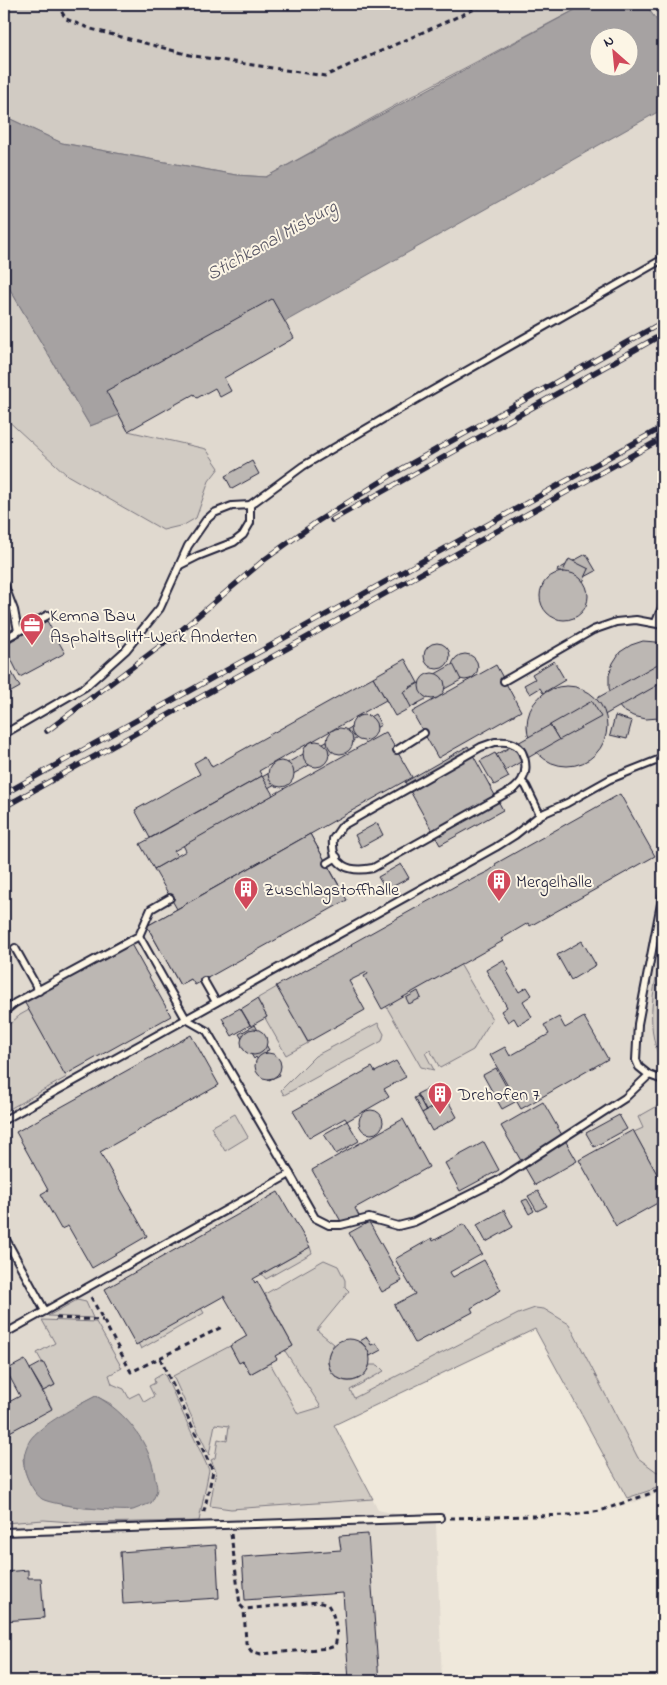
<svg xmlns="http://www.w3.org/2000/svg" width="667" height="1685" font-family="'Indie Flower',sans-serif">
<rect width="100%" height="100%" fill="#efe8db"/>
<filter id="ink" filterUnits="userSpaceOnUse"><feTurbulence type="fractalNoise" baseFrequency=".02" numOctaves="2"/><feDisplacementMap in="SourceGraphic" scale="10" xChannelSelector="R" yChannelSelector="G"/><feConvolveMatrix kernelMatrix="1 2 1 2 8 2 1 2 1" color-interpolation-filters="sRGB"/></filter>
<g filter="url(#ink)">
<path fill="#e0d9cf" fill-rule="evenodd" d="M563,4H659L663,9V1491L630,1504L535,1329L334,1425L378,1510L436,1523L442,1681H142L141,1676L64,1681H4V417L67,475L88,440L5,302ZM600,38H630V68H600Z"/>
<g fill="#d1cbc3" stroke="#7a767f" fill-rule="evenodd">
<polygon points="4,4 586,4 423,90 266,177 236,175 62,143 4,116"/>
<polygon points="4,279 90,426 119,415 128,431 206,449 219,468 209,481 196,518 184,525 163,530 67,475 4,417"/>
<path d="M663,941V1063H662C642,1023 656,983 663,941Z"/>
<polygon points="460,964 492,1019 473,1050 440,1068 430,1050 425,1053 434,1070 421,1067 386,1006"/>
<polygon points="277,987 308,1043 286,1055 265,1018 267,1017 258,1000 258,998"/>
<polygon points="29,1010 67,1077 4,1112 4,1029 20,1015"/>
<polygon points="378,1023 384,1034 382,1041 284,1095 281,1090 315,1056"/>
<polygon points="663,1103 663,1185 634,1132 643,1128 638,1117"/>
<polygon points="235,1114 248,1137 225,1151 211,1127"/>
<polygon points="310,1247 312,1253 266,1279 262,1274"/>
<path d="M324,1260L338,1266L345,1280V1287L349,1291L317,1330L334,1344C312,1374 356,1399 370,1365H378L384,1371L350,1390L354,1398L518,1314L535,1308L544,1309L569,1324L638,1458L657,1472L663,1469V1486L627,1498L535,1329L334,1425L373,1499L231,1509L210,1506L216,1471L211,1460L215,1458L218,1439L227,1441L229,1426L215,1424L209,1455L173,1376L230,1346L239,1362L243,1361L250,1374L270,1363L298,1414L321,1407L285,1351L293,1346L265,1294Z"/>
<polygon points="77,1300 86,1302 93,1318 48,1316"/>
<polygon points="201,1308 204,1313 141,1349 138,1343"/>
<path d="M42,1320L96,1322L122,1368L109,1375L112,1384L124,1389L129,1398L139,1393L144,1402L154,1396L149,1386L155,1383L154,1379L164,1373L209,1470L199,1521L85,1523L44,1520L4,1523V1435L52,1408L43,1391L55,1385L37,1353L55,1343ZM96,1396L111,1404L132,1510L84,1508L60,1504L31,1486L25,1471L23,1459L79,1405Z"/>
</g>
<g fill="#a6a2a2" stroke="#716f79" fill-rule="evenodd">
<path d="M586,4H645L663,29V109L119,415L90,426L4,279V116L62,143L236,175L266,177ZM600,38H630V68H600Z"/>
<path d="M96,1396C126,1412 151,1444 155,1478C156,1482 158,1489 156,1493C155,1496 153,1500 151,1503C145,1505 139,1508 133,1510C118,1512 55,1506 42,1499C35,1494 30,1484 27,1477C22,1465 23,1452 30,1440C39,1426 80,1404 96,1396Z"/>
</g>
<g fill="#bcb7b3" stroke="#22223b">
<polygon points="272,299 294,338 224,378 231,391 220,397 215,388 197,398 194,394 128,431 106,391"/>
<polygon points="252,461 259,474 232,489 225,476"/>
<polygon points="586,554 596,571 581,579 568,572 558,572 557,570"/>
<polygon points="569,559 589,569 578,593 557,583"/>
<circle cx="564" cy="596" r="24"/>
<polygon points="47,621 65,653 20,677 4,645"/>
<polygon points="643,641 656,642 663,645 663,716 659,718 646,719 633,716 622,710 614,700 609,688 609,675 613,663 620,652 631,645"/>
<circle cx="437" cy="656" r="13"/>
<circle cx="465" cy="667" r="13"/>
<polygon points="405,659 418,683 410,687 419,703 395,716 373,677"/>
<polygon points="554,661 565,680 543,693 540,688 530,694 524,685 535,679 532,674"/>
<polygon points="663,661 663,682 601,717 592,701"/>
<polygon points="453,664 461,680 411,707 403,692"/>
<polygon points="496,665 521,711 438,758 412,712"/>
<polygon points="11,671 20,687 4,696 4,675"/>
<circle cx="432" cy="686" r="13"/>
<polygon points="373,677 386,700 266,767 259,771 262,776 150,838 135,810 200,774 194,763 206,756 212,767"/>
<circle cx="567" cy="726" r="40"/>
<polygon points="592,701 601,717 559,740 550,725"/>
<polygon points="375,714 381,725 268,788 262,777"/>
<circle cx="364" cy="728" r="13"/>
<polygon points="615,716 632,721 627,739 610,735"/>
<polygon points="550,725 559,740 505,771 496,755"/>
<circle cx="340" cy="741" r="13"/>
<polygon points="386,732 412,777 177,909 154,869 186,851 183,845"/>
<circle cx="316" cy="754" r="13"/>
<polygon points="468,746 503,810 440,845 405,782"/>
<polygon points="495,753 509,777 494,785 480,761"/>
<circle cx="281" cy="774" r="13"/>
<polygon points="262,776 273,795 174,851 177,856 154,869 140,844"/>
<polygon points="620,794 655,856 530,926 528,923 501,939 503,941 382,1009 364,976 368,974 367,972 349,981 365,1010 308,1042 276,986 347,948 352,945 351,944 468,879 469,881 489,871 496,866 495,864"/>
<polygon points="377,823 383,835 361,847 355,835"/>
<polygon points="310,834 344,894 180,985 147,926"/>
<polygon points="310,834 347,900 195,985 191,979 180,985 147,926"/>
<polygon points="401,864 409,878 386,890 378,877"/>
<polygon points="127,937 171,1016 65,1075 21,996"/>
<polygon points="582,941 596,965 571,980 557,955"/>
<polygon points="503,960 509,970 507,971 519,992 527,987 532,995 523,1001 532,1017 518,1025 514,1018 508,1022 501,1011 507,1007 486,970"/>
<polygon points="418,991 421,998 409,1004 406,998"/>
<polygon points="257,999 267,1017 251,1026 241,1009"/>
<polygon points="240,1008 250,1025 232,1036 222,1018"/>
<polygon points="559,1017 565,1028 584,1017 608,1059 521,1109 490,1055 505,1047 510,1056 549,1034 544,1025"/>
<polygon points="255,1025 269,1050 266,1051 280,1075 269,1080 256,1057 254,1059 239,1034"/>
<circle cx="254" cy="1042" r="13"/>
<polygon points="191,1035 219,1085 100,1152 147,1236 92,1268 68,1226 61,1229 41,1194 48,1190 16,1132"/>
<circle cx="268" cy="1066" r="13"/>
<polygon points="396,1061 406,1077 384,1089 389,1097 347,1121 345,1118 309,1138 293,1111 372,1067 375,1072"/>
<polygon points="496,1068 515,1102 502,1109 483,1075"/>
<polygon points="433,1086 442,1102 426,1111 417,1094"/>
<polygon points="418,1096 426,1111 422,1113 414,1098"/>
<polygon points="447,1099 457,1117 432,1131 422,1113"/>
<polygon points="543,1102 577,1161 535,1185 501,1126"/>
<circle cx="371" cy="1122" r="12"/>
<polygon points="619,1115 627,1129 594,1147 586,1133"/>
<polygon points="403,1119 429,1167 355,1208 359,1216 343,1225 312,1170"/>
<polygon points="347,1121 359,1141 336,1154 324,1134"/>
<polygon points="633,1130 663,1185 663,1200 616,1226 579,1160"/>
<polygon points="484,1142 499,1170 460,1191 445,1163"/>
<polygon points="538,1191 547,1206 537,1211 528,1196"/>
<polygon points="278,1192 310,1247 253,1279 255,1283 257,1281 293,1346 275,1356 277,1359 250,1374 243,1361 239,1363 230,1346 247,1336 224,1296 136,1345 105,1289"/>
<polygon points="527,1199 534,1211 529,1214 522,1201"/>
<polygon points="504,1210 513,1227 486,1242 477,1225"/>
<polygon points="369,1222 402,1281 382,1292 349,1233"/>
<polygon points="464,1224 482,1254 450,1272 451,1274 453,1277 484,1260 501,1290 471,1308 473,1312 415,1343 394,1305 415,1294 395,1259 432,1238 433,1241"/>
<polygon points="367,1337 371,1345 376,1343 381,1350 370,1356 365,1346 360,1341"/>
<circle cx="349" cy="1360" r="21"/>
<polygon points="25,1360 52,1409 4,1435 4,1396 7,1403 20,1396 6,1370"/>
<polygon points="43,1362 55,1385 43,1391 30,1369"/>
<polygon points="368,1534 379,1681 349,1681 343,1593 245,1600 242,1557 341,1550 339,1536"/>
<polygon points="216,1545 219,1598 123,1604 120,1552"/>
<polygon points="28,1570 28,1578 41,1578 44,1618 4,1621 4,1572"/>
<polygon points="335,1675 335,1681 254,1681"/>
</g>
<g fill="none" stroke-linecap="round" stroke-linejoin="round">
<defs>
<g id="service">
<polyline points="180,565 198,556 234,542 243,535 250,523 250,505"/>
<polyline points="4,584 14,610 18,631"/>
<polyline points="656,622 663,605"/>
<polyline points="4,639 48,615"/>
<polyline points="504,681 593,630 616,622 636,620 663,625"/>
<polyline points="4,734 85,687 126,650 160,608 188,546 206,520 214,513 232,506 250,505 303,466 417,399 663,259"/>
<path d="M495,742C499,742 506,741 511,743C525,747 529,768 522,780C520,784 517,786 514,789L373,868C349,873 331,866 333,839L342,826L481,747Z"/>
<polyline points="397,750 424,733"/>
<polyline points="522,782 526,786 540,815 567,803 610,779 663,758"/>
<polyline points="327,863 337,857"/>
<polyline points="663,893 638,1024 636,1060 639,1067 649,1075 663,1080"/>
<polyline points="15,948 39,991"/>
<polyline points="204,981 216,1002"/>
<polyline points="4,1012 15,1003 139,936 151,909 170,898"/>
<polyline points="6,1119 496,847 515,835 540,815"/>
<polyline points="290,1174 315,1218 329,1225 341,1225 369,1218 398,1226 414,1222 497,1181 625,1098 649,1075"/>
<polyline points="4,1236 45,1311"/>
<polyline points="4,1334 290,1174 207,1031 186,1019 139,936"/>
<polyline points="4,1532 440,1518"/>
</g>
</defs>
<use href="#service" stroke="#22223b" stroke-width="10"/>
<g stroke="#22223b" stroke-width="3" stroke-dasharray="5 4" stroke-linecap="butt">
<polyline points="57,4 66,19 91,29 194,56 325,76 486,4"/>
<polyline points="91,1297 131,1372 224,1326"/>
<polyline points="56,1318 103,1320"/>
<polyline points="160,1358 213,1471 203,1516"/>
<polyline points="450,1518 572,1515 600,1511 663,1489"/>
<path d="M231,1534L240,1605L244,1609L318,1602L328,1605C335,1615 339,1634 335,1646L329,1648L261,1654L251,1651L246,1643L244,1609"/>
</g>
<use href="#service" stroke="#fcf5e5" stroke-width="6"/>
<defs>
<g id="rail">
<polyline points="332,520 663,334"/>
<polyline points="47,731 179,632 264,560 318,521 398,471 663,322"/>
<polyline points="4,794 663,427"/>
<polyline points="4,807 663,438"/>
</g>
</defs>
<use href="#rail" stroke="#22223b" stroke-width="5.5"/>
<use href="#rail" stroke="#fcf5e5" stroke-width="4" stroke-dasharray="11" stroke-linecap="butt"/>
</g>
</g>
<defs>
<symbol id="office-pin" viewBox="-11 -11 22 30"><path d="M0 17L-7.5 6A9.5 9.5 0 1 1 7.5 6Z" fill="#d1495b" stroke="#fcf5e5"/><path d="M-6-3h4V-5.5h4V-3h4V5H-6ZM-1-4.5V-3h2v-1.5ZM-6 0V1H6V0Z" fill="#fff"/></symbol>
<symbol id="building-pin" viewBox="-11 -11 22 30"><path d="M0 17L-7.5 6A9.5 9.5 0 1 1 7.5 6Z" fill="#d1495b" stroke="#fcf5e5"/><path d="M-4-6H4V6H1V3H-1V6H-4ZM-2.5-4.3h1.7v1.8h-1.7ZM.8-4.3h1.7v1.8H.8ZM-2.5-1h1.7V.8h-1.7ZM.8-1h1.7V.8H.8Z" fill="#fff"/></symbol>
</defs>
<g fill-rule="evenodd">
<use href="#office-pin" x="18" y="611" width="28" height="38"/>
<use href="#building-pin" x="485" y="867" width="28" height="38"/>
<use href="#building-pin" x="232" y="875" width="28" height="38"/>
<use href="#building-pin" x="426" y="1080" width="28" height="38"/>
</g>
<g text-anchor="middle" stroke-width="4" stroke-linejoin="round" paint-order="stroke">
<g font-size="18" fill="#22223b" stroke="#fcf5e5" text-anchor="start">
<text x="50" y="621">Kemna Bau<tspan x="50" dy="21">Asphaltsplitt-Werk Anderten</tspan></text>
<text x="516" y="887">Mergelhalle</text>
<text x="264" y="895">Zuschlagstoffhalle</text>
<text x="458" y="1100">Drehofen 7</text>
</g>
<g font-size="19" font-style="italic" fill="#575564" stroke="#fcf5e5">
<text transform="translate(271 239) rotate(-29)" y="7">Stichkanal Misburg</text>
</g>
</g>
<rect width="667" height="1685" fill="none" stroke="#fcf5e5" stroke-width="20"/>
<rect x="10" y="10" width="647" height="1665" fill="none" stroke="#22223b" stroke-width="2" filter="url(#ink)"/>
<g transform="translate(614 52) rotate(333)"><circle r="24" fill="#fcf5e5" stroke="#a5a1a1"/>
<path d="M0-4L9 19L0 12L-9 19Z" fill="#d1495b"/>
<text y="-8" font-size="14" font-weight="bold" text-anchor="middle" fill="#22223b">N</text>
</g>
</svg>
